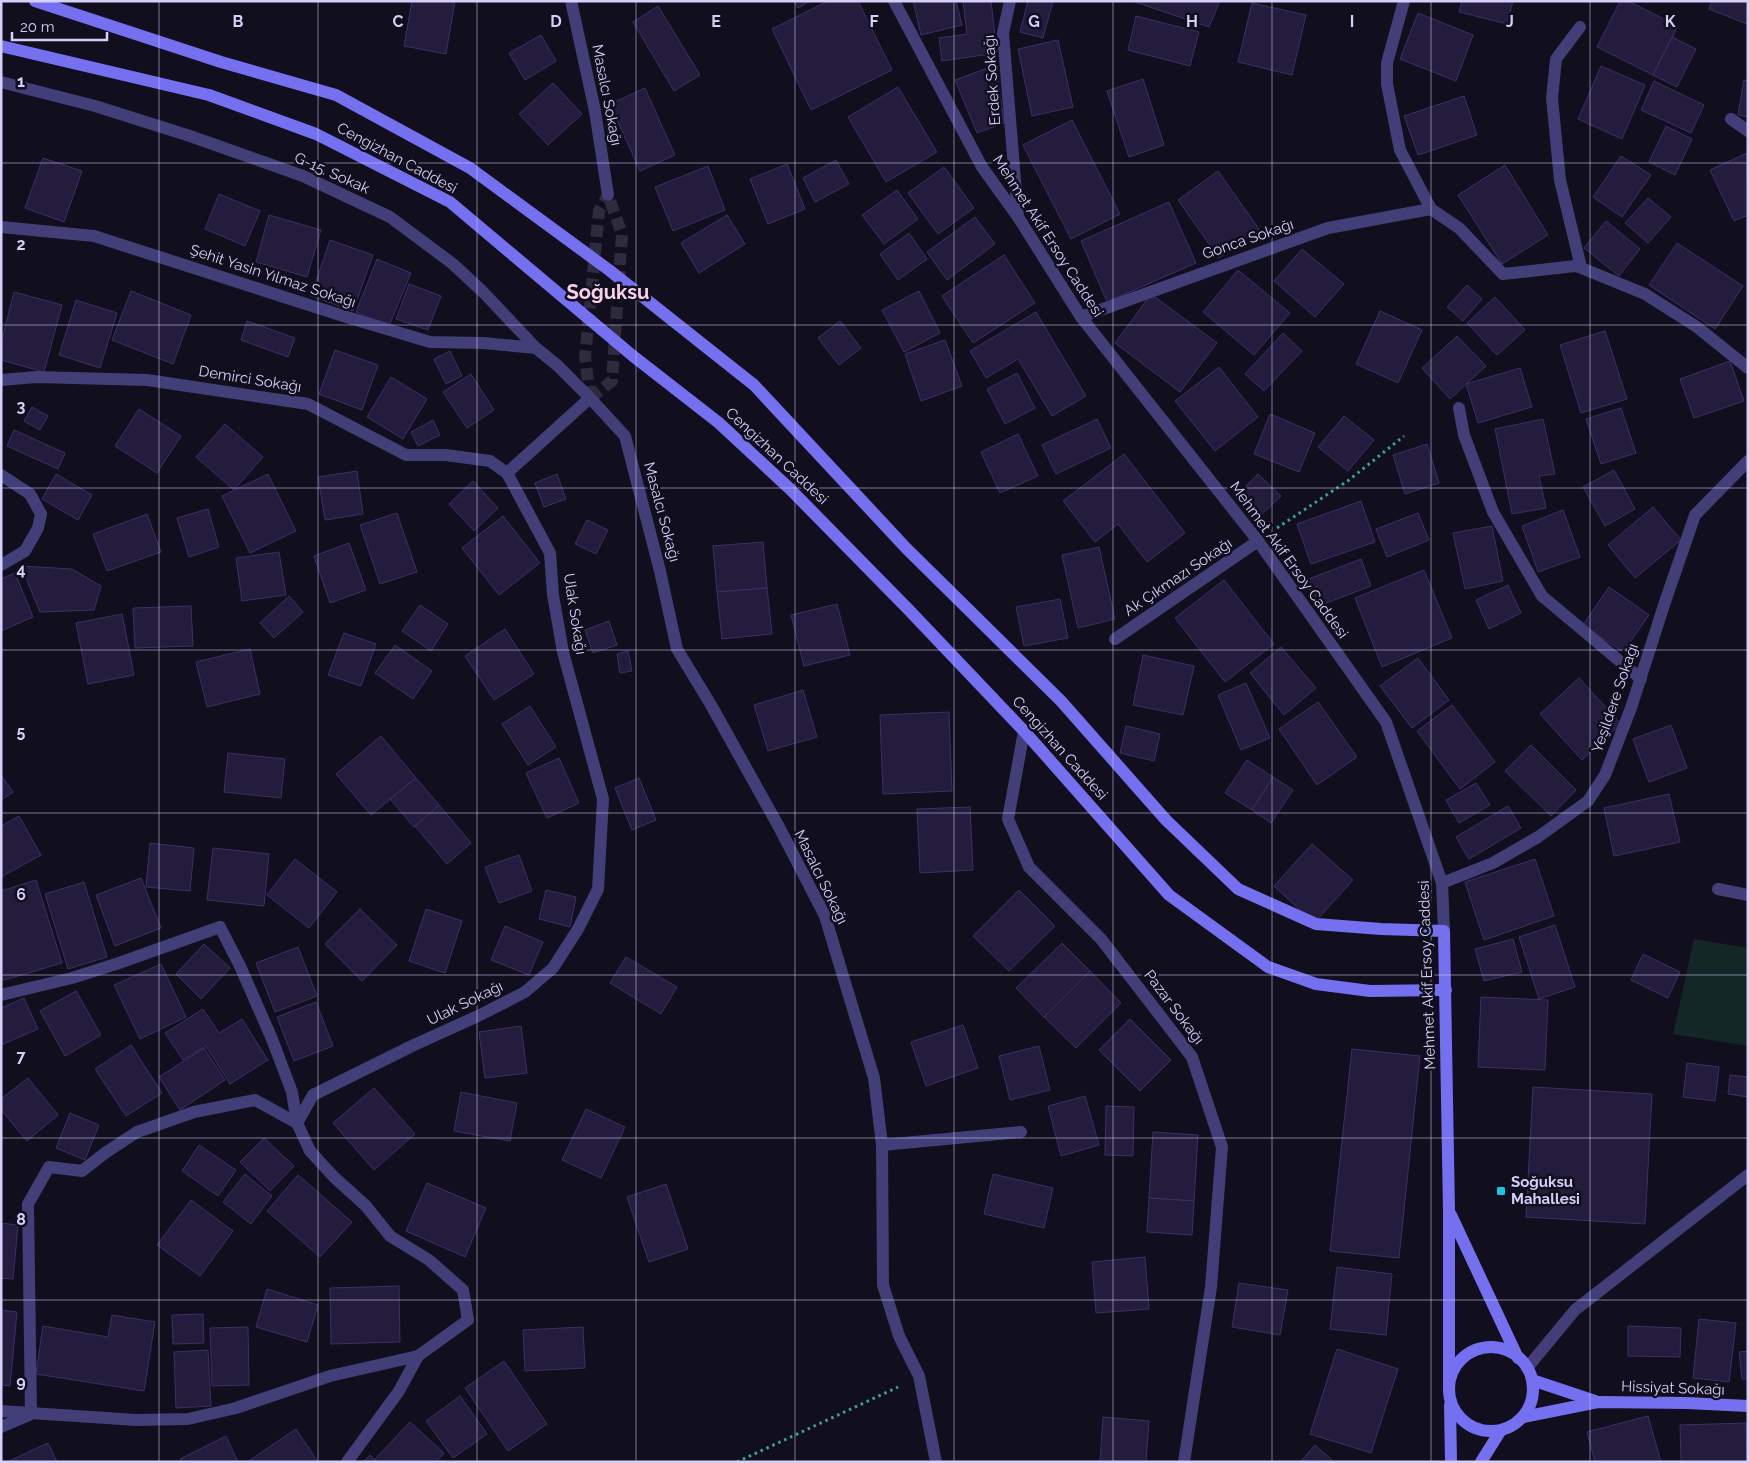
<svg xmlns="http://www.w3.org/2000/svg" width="1749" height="1463" font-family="Raleway,sans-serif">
<rect width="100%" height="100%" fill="#110e1d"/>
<polygon fill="#122726" points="1694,939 1748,948 1748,1046 1673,1034"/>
<g fill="#231c3c" stroke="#3c3066">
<polygon points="412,1 455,1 446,54 404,46"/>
<polygon points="794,1 810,1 798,8"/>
<polygon points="828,1 858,1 892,70 811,110 772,29"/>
<polygon points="913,1 956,1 962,25 921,35"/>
<polygon points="963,1 991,1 997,53 942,61 939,38 967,34"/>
<polygon points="1028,1 1053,1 1043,38 1020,32"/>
<polygon points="1132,1 1217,1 1219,3 1209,27"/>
<polygon points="1462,1 1513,1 1507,24 1459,12"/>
<polygon points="1620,1 1628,1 1678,26 1653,75 1597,47"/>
<polygon points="1712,1 1748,1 1747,24 1709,9"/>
<polygon points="1252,3 1306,15 1292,75 1238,62"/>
<polygon points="658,6 700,75 674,91 633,22"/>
<polygon points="1418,13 1473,35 1456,81 1400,59"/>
<polygon points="1136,16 1199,32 1190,66 1128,50"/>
<polygon points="541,35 556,61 525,80 509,53"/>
<polygon points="1672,37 1696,49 1677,87 1653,75"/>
<polygon points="1058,40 1073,107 1032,116 1018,49"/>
<polygon points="996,65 1004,123 977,133 955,80"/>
<polygon points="1601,66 1645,85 1622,139 1578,119"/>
<polygon points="1143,79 1164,145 1129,157 1107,91"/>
<polygon points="1744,80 1748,81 1748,117 1738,115"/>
<polygon points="1654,81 1704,105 1691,133 1641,110"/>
<polygon points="553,83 582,114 548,145 519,114"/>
<polygon points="898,87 937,152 886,182 848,117"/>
<polygon points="645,88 675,155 640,171 610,104"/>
<polygon points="1464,96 1477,135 1418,155 1404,116"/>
<polygon points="1072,120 1120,214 1071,239 1023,145"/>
<polygon points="1666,126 1692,139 1675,175 1649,162"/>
<polygon points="1747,153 1748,215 1734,221 1710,170"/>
<polygon points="1621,156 1651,175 1622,217 1593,197"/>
<polygon points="43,158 82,171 64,222 25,208"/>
<polygon points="836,160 849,184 815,202 803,178"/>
<polygon points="787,164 805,209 768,224 750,179"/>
<polygon points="1505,165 1548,235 1502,264 1458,195"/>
<polygon points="708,166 725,210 673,231 655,187"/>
<polygon points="944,167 974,208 938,234 908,193"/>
<polygon points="1218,171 1259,229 1219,258 1178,200"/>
<polygon points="897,190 918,219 884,244 862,215"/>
<polygon points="219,194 260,211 245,246 205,229"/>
<polygon points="1648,198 1671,217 1648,243 1625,223"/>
<polygon points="1169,202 1196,263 1107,302 1081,241"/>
<polygon points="269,215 321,230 307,277 256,262"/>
<polygon points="727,215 745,244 699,273 681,243"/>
<polygon points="975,217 995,244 947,280 927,252"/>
<polygon points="1606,221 1640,249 1619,276 1584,248"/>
<polygon points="909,233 927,259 898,280 880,254"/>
<polygon points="330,240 373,255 353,311 311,296"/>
<polygon points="1677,243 1743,286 1715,329 1649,285"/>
<polygon points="1302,249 1344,284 1315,317 1274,281"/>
<polygon points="1004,255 1035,303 973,343 942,296"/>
<polygon points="377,259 411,273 389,326 356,312"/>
<polygon points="1238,270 1290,313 1254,355 1203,312"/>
<polygon points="409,284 441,296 428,330 396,319"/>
<polygon points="1467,285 1482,299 1463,321 1447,307"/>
<polygon points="131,291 191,315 173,364 112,340"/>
<polygon points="919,291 940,333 904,352 882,310"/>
<polygon points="14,292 62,305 44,372 1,360 1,343"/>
<polygon points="1151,294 1217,343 1180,392 1115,343"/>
<polygon points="1495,297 1525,330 1497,355 1467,323"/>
<polygon points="76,300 117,313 100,368 59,355"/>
<polygon points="1380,311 1422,330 1398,383 1356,364"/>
<polygon points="1036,312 1086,396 1052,416 1018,359 986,378 970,351"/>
<polygon points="247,321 295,338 288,357 241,340"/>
<polygon points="840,321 861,348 839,365 818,338"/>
<polygon points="1605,331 1627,399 1581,413 1560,345"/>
<polygon points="1283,333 1302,351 1264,391 1245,374"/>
<polygon points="1457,336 1486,366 1450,399 1422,368"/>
<polygon points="945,340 962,386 921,401 905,354"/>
<polygon points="335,350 378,365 362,410 319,394"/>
<polygon points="450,351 462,376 446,384 434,359"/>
<polygon points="1730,361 1744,401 1694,418 1680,379"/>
<polygon points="1219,367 1258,417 1215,451 1175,401"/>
<polygon points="1520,368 1532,407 1478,423 1466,384"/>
<polygon points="1017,373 1035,408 1005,424 987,389"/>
<polygon points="471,374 494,410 467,428 443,392"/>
<polygon points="391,377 427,399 403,439 367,417"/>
<polygon points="32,407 48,416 40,430 24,421"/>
<polygon points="1621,408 1636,453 1601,464 1586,419"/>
<polygon points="139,409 181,436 157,473 115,446"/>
<polygon points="1270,414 1315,433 1299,472 1254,454"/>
<polygon points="1344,416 1374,440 1348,471 1318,447"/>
<polygon points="1097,419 1111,448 1056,474 1042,445"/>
<polygon points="1543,419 1555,474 1539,476 1546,508 1512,514 1495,429"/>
<polygon points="433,420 440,435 418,446 411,432"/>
<polygon points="225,424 263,457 234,490 196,457"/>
<polygon points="14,430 65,453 58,469 7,446"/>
<polygon points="1018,434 1038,476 1000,493 981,452"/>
<polygon points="1427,444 1439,483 1405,494 1393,455"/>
<polygon points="1124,454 1185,533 1147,562 1118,524 1095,542 1063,501"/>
<polygon points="1614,470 1635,509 1605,526 1583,487"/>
<polygon points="357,471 363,514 325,520 318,477"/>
<polygon points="56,474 92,495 78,520 42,499"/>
<polygon points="268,474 296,531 250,553 222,496"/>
<polygon points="557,474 566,499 544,507 535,483"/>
<polygon points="1258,474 1281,496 1257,519 1235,497"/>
<polygon points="473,481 498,508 474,531 449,504"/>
<polygon points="1361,501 1375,542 1311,564 1297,524"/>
<polygon points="1653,507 1681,540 1635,578 1608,545"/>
<polygon points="208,509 219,547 189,557 177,518"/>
<polygon points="1563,510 1580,557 1538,572 1522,526"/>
<polygon points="397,513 417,572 380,584 360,525"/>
<polygon points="1418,513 1429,540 1387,557 1376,529"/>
<polygon points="147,514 161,552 107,571 93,534"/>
<polygon points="503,516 540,563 499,595 462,548"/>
<polygon points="587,520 608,530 596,554 575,544"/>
<polygon points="1492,526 1503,581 1465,589 1453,533"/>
<polygon points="763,542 767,588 717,592 713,546"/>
<polygon points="349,543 366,590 330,603 314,556"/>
<polygon points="1099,547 1115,619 1078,628 1062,555"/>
<polygon points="279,552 286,595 242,601 236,558"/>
<polygon points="1361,559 1371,586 1316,607 1306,580"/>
<polygon points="21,566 72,569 101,586 94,610 40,612"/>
<polygon points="1424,570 1452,638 1382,667 1355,598"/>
<polygon points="15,573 33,617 1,631 1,579"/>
<polygon points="1224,580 1274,644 1225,682 1175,618"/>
<polygon points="1508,585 1521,613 1489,629 1476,600"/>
<polygon points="1609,587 1649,615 1623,652 1583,625"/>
<polygon points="767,588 772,634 722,639 717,592"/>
<polygon points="289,596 303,612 274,638 260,623"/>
<polygon points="1060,599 1068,638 1024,646 1016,607"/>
<polygon points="837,604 850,655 804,666 791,615"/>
<polygon points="420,605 448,624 431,651 402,631"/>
<polygon points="191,606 193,646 135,648 133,608"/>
<polygon points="122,614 134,675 88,684 76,623"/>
<polygon points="609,621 617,645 593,653 585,630"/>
<polygon points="505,629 534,674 494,700 465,656"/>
<polygon points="344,633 376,644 361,686 328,675"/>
<polygon points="395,645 432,671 413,699 375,673"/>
<polygon points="1281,647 1316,688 1284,715 1250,673"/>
<polygon points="250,649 260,694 207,707 196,662"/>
<polygon points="628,651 632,671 620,673 617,654"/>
<polygon points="1143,655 1194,666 1183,715 1133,705"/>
<polygon points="1418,658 1449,700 1412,728 1380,686"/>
<polygon points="1579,678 1621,724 1582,760 1540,714"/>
<polygon points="1246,683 1270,738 1241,750 1218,695"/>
<polygon points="803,690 817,737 768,751 754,705"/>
<polygon points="1318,702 1357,757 1317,785 1279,729"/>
<polygon points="1452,705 1495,762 1460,789 1417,731"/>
<polygon points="530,706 556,747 528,765 502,724"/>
<polygon points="949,712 952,791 883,794 880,715"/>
<polygon points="1671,725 1687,768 1649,782 1633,739"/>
<polygon points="1126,726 1160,734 1154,761 1120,753"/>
<polygon points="381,736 416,778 371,815 336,774"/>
<polygon points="1531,745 1576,790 1551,816 1505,771"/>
<polygon points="228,753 285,759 281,798 224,792"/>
<polygon points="559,758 579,803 547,818 526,773"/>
<polygon points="1247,760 1273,777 1252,810 1225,793"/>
<polygon points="1,775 13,792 1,800"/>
<polygon points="1273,777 1293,790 1271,823 1252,810"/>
<polygon points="416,778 439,805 414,827 390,799"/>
<polygon points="639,778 656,820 632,830 615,788"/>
<polygon points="1476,783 1490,805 1459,823 1446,800"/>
<polygon points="1669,794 1680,842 1614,856 1604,808"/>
<polygon points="439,805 471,843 447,864 415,826"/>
<polygon points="1508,806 1521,828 1469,859 1456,837"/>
<polygon points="970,807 973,870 920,873 917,809"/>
<polygon points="19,816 41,855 1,877 1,826"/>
<polygon points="150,843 194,848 190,891 146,887"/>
<polygon points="1312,844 1353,880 1314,923 1274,886"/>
<polygon points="213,848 269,854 264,906 207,900"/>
<polygon points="519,855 532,891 499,903 485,867"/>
<polygon points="295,859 337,892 309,928 267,895"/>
<polygon points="1535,859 1554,916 1484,940 1465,882"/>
<polygon points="141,878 161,928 115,946 96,895"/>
<polygon points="36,880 62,963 1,981 1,891"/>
<polygon points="84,882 107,957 68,969 45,894"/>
<polygon points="546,890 576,897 570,927 539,919"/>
<polygon points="1019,890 1055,926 1009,971 973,936"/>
<polygon points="360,909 397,945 362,981 325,944"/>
<polygon points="426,909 462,921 445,973 409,961"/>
<polygon points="1555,925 1575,987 1539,999 1519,937"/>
<polygon points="505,926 543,942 529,975 491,960"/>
<polygon points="1513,939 1522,972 1484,981 1475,949"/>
<polygon points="1062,943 1090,971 1044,1017 1016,988"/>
<polygon points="204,944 230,968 201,999 176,974"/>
<polygon points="298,947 317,996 275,1012 256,963"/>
<polygon points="1643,954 1680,972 1668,998 1631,980"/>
<polygon points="626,957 677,987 661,1014 610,983"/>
<polygon points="161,964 186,1017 140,1039 114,985"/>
<polygon points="1090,971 1121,1003 1076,1048 1044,1017"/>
<polygon points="76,991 101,1035 65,1056 40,1011"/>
<polygon points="1481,997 1548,1000 1545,1070 1478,1067"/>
<polygon points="24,998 38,1029 1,1045 1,1008"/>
<polygon points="316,1002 333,1046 294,1061 277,1017"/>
<polygon points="203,1009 219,1033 242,1019 268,1060 230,1084 206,1046 183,1060 165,1033"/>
<polygon points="1130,1019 1171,1060 1140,1091 1099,1050"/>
<polygon points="963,1025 978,1068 926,1086 911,1042"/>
<polygon points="521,1026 527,1073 485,1078 479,1032"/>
<polygon points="131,1045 162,1093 126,1116 95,1069"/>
<polygon points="1039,1046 1050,1090 1010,1100 999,1056"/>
<polygon points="204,1048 225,1080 180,1110 159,1077"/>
<polygon points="1352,1049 1420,1056 1399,1258 1330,1251"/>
<polygon points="1687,1063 1719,1067 1715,1101 1683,1097"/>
<polygon points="1730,1075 1748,1077 1748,1097 1728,1094"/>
<polygon points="28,1078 58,1115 27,1141 1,1110 1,1099"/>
<polygon points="1533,1087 1652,1094 1645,1224 1526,1217"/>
<polygon points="374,1088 415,1134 374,1170 333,1123"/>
<polygon points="461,1092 517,1103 510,1141 454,1131"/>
<polygon points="1085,1096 1099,1145 1061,1156 1048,1106"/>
<polygon points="1106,1106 1134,1107 1133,1156 1105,1155"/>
<polygon points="586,1109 625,1127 601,1178 562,1160"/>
<polygon points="70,1113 99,1125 85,1160 56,1148"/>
<polygon points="1153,1132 1198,1135 1194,1201 1149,1198"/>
<polygon points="264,1138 294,1166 270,1191 240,1162"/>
<polygon points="199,1145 236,1170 218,1196 182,1171"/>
<polygon points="245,1174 272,1196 251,1224 223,1202"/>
<polygon points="993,1174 1053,1188 1044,1228 984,1214"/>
<polygon points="298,1175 352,1222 320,1257 267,1211"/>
<polygon points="427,1183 486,1208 465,1257 406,1231"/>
<polygon points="666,1184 688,1249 649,1262 627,1197"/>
<polygon points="1149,1198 1194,1201 1192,1235 1147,1232"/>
<polygon points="191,1200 233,1231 200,1276 157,1245"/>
<polygon points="1,1223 18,1225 13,1279 1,1278"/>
<polygon points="1145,1257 1149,1309 1096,1313 1092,1262"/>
<polygon points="1337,1267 1392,1274 1386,1335 1330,1329"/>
<polygon points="1239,1283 1288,1290 1280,1335 1232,1327"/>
<polygon points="399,1286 400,1342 331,1344 330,1288"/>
<polygon points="267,1289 318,1305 307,1342 256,1327"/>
<polygon points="1,1310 17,1312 10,1386 1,1385"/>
<polygon points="203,1314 204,1343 173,1344 172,1315"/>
<polygon points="112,1315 155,1322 144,1391 36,1374 43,1326 108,1337"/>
<polygon points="1699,1319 1736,1323 1729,1382 1693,1378"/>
<polygon points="1628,1326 1681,1328 1680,1357 1628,1356"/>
<polygon points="248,1327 249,1385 212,1386 210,1328"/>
<polygon points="583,1327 585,1368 525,1371 523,1330"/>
<polygon points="1337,1349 1398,1369 1371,1453 1310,1434"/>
<polygon points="208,1350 211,1406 176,1408 174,1352"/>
<polygon points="1748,1351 1748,1379 1742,1379 1739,1352"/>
<polygon points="504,1361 547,1424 508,1451 465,1388"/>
<polygon points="460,1396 487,1434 453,1458 426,1421"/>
<polygon points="1648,1416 1661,1462 1595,1462 1587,1432"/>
<polygon points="1103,1417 1149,1421 1146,1462 1100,1462"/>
<polygon points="410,1422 444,1453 436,1462 379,1462 375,1459"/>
<polygon points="1746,1423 1747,1462 1681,1462 1680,1425"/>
<polygon points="296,1429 318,1462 247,1462"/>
<polygon points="226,1436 238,1462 181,1462 180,1459"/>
<polygon points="48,1443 57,1462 7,1462"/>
<polygon points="1315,1445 1334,1462 1300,1462"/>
<polygon points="370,1455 377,1462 363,1462"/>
</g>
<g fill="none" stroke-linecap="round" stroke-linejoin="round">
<g stroke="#2e2b3e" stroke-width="12" stroke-dasharray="12 6" stroke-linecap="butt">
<polyline points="590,398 612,381 622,234 608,195"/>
<polyline points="590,398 585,357 599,211 608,195"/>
</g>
<g stroke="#39a49f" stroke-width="3" stroke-dasharray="2.5 4" stroke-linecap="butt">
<polyline points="1277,528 1349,480 1404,436"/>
<polyline points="737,1462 898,1387"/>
</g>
<g stroke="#413e78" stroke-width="12">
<polyline points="571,1 595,111 608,195"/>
<polyline points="894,1 982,167 1018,217 1081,317 1258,541 1386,722 1442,883 1444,931"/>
<polyline points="1010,1 1003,33 1018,217"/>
<polyline points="1404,1 1387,63 1387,84 1400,150 1431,209 1459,228 1503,274 1575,266 1579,267 1645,294 1697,327 1748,368"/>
<polyline points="1,82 95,106 190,136 303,176 390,217 453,264 484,293 536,348 558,366 590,398 625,436 660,571 677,649 711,705 779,827 825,916 843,976 874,1078 882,1145 883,1285 899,1336 919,1376 936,1462"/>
<polyline points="1731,119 1748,131"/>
<polyline points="1,227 94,236 340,315 430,342 483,343 536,348"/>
<polyline points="1579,267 1580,263 1560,180 1552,98 1556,59 1580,27"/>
<polyline points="1081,317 1328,228 1431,209"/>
<polyline points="1,380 36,377 147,380 308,404 406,455 446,455 490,461 507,473"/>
<polyline points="1459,408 1464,435 1493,512 1542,596 1641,679"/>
<polyline points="1,475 30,494 41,514 38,528 25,551 1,565"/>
<polyline points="1115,639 1258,541"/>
<polyline points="1024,731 1008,819 1029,867 1101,939 1192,1057 1222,1147 1211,1287 1184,1462"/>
<polyline points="1442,883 1493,863 1538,837 1588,801 1605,775 1631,708 1665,602 1695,515 1748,461"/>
<polyline points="1718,889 1748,895"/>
<polyline points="1,995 72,978 119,963 220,927 240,966 272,1039 292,1092 297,1123 310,1151 334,1177 366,1206 390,1236 429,1260 463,1290 468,1320 418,1356 330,1376 236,1408 188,1419 136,1420 1,1411"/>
<polyline points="882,1145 1021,1132"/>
<polyline points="1527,1368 1575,1310 1748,1175"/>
<polyline points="31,1414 28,1204 49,1167 82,1171 105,1153 137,1132 194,1112 255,1100 297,1123 313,1095 414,1045 478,1016 525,992 553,968 578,929 598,889 603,799 563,652 553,595 550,553 507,473 590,398"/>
<polyline points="1,1427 29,1415"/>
<polyline points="347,1462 399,1391 418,1356"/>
</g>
<g stroke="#7570f0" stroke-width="12">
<polyline points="35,1 221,62 336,95 470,168 609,270 754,385 906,548 1061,701 1166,820 1238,889 1316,924 1381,929 1444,931 1449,1210 1449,1389"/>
<polyline points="1,46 209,95 316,134 450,202 633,356 719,423 790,489 907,608 1024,731 1169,895 1268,967 1316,984 1370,991 1446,990"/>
<polyline points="1451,1215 1518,1358"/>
<circle cx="1491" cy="1389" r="42"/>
<polyline points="1532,1380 1595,1401"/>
<polyline points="1450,1405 1451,1462"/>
<polyline points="1523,1417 1598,1402 1687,1403 1748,1406"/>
<polyline points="1481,1462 1501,1430"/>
</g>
</g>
<path fill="none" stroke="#d5cffa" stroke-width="1" stroke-opacity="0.55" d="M159,1V1462M318,1V1462M477,1V1462M636,1V1462M795,1V1462M954,1V1462M1113,1V1462M1272,1V1462M1431,1V1462M1590,1V1462M1,163H1748M1,325H1748M1,488H1748M1,650H1748M1,813H1748M1,975H1748M1,1138H1748M1,1300H1748"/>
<rect fill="#17c7de" stroke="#110e1d" stroke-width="2" x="1496" y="1186" width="10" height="10" rx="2.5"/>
<g text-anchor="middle" stroke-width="5" stroke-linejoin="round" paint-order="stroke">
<g font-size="15" fill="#d5cffa" stroke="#110e1d">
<text transform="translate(992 80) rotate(-94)" y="5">Erdek Sokağı</text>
<text transform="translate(607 95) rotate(79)" y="5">Masalcı Sokağı</text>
<text transform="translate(397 158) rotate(28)" y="5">Cengizhan Caddesi</text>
<text transform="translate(332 173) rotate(24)" y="5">G-15. Sokak</text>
<text transform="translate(1048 236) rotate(57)" y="5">Mehmet Akif Ersoy Caddesi</text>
<text transform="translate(1248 239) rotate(-19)" y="5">Gonca Sokağı</text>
<text transform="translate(273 276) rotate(18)" y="5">Şehit Yasin Yılmaz Sokağı</text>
<text transform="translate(250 379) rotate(9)" y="5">Demirci Sokağı</text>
<text transform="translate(777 456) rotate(43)" y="5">Cengizhan Caddesi</text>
<text transform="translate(662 512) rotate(75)" y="5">Masalcı Sokağı</text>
<text transform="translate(1289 560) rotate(54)" y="5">Mehmet Akif Ersoy Caddesi</text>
<text transform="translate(1178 577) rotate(-34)" y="5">Ak Çıkmazı Sokağı</text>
<text transform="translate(575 614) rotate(81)" y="5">Ulak Sokağı</text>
<text transform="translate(1615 698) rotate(-71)" y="5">Yeşildere Sokağı</text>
<text transform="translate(1060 748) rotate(48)" y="5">Cengizhan Caddesi</text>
<text transform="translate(821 877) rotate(64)" y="5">Masalcı Sokağı</text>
<text transform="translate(1427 975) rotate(-92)" y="5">Mehmet Akif Ersoy Caddesi</text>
<text transform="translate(465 1003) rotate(-26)" y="5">Ulak Sokağı</text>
<text transform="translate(1174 1007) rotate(53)" y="5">Pazar Sokağı</text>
<text transform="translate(1673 1388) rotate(2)" y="5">Hissiyat Sokağı</text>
</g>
<g font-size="15" font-weight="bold" fill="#d5cffa" stroke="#110e1d" text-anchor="start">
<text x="1511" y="1187">Soğuksu<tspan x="1511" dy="17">Mahallesi</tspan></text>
</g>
<g font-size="20" font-weight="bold" fill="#fad1eb" stroke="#110e1d">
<text x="608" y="299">Soğuksu</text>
</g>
</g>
<g font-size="16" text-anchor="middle" font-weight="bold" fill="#d5cffa" stroke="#110e1d" stroke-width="5" stroke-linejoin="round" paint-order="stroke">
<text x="238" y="27">B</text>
<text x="398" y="27">C</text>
<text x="556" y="27">D</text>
<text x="716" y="27">E</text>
<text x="874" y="27">F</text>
<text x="1034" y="27">G</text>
<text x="1192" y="27">H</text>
<text x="1352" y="27">I</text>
<text x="1510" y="27">J</text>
<text x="1670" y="27">K</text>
<text x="21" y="87">1</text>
<text x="21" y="250">2</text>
<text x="21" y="412">3</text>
<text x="21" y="575">4</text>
<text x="21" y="737">5</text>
<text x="21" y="900">6</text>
<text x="21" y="1062">7</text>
<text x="21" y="1225">8</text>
<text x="21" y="1387">9</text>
</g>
<rect width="1749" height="1463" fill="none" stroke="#d5cffa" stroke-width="5"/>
<path d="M12 32v8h95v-8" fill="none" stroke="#d5cffa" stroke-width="2.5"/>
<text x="20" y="32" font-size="15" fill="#d5cffa" stroke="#110e1d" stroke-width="4" paint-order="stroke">20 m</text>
</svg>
